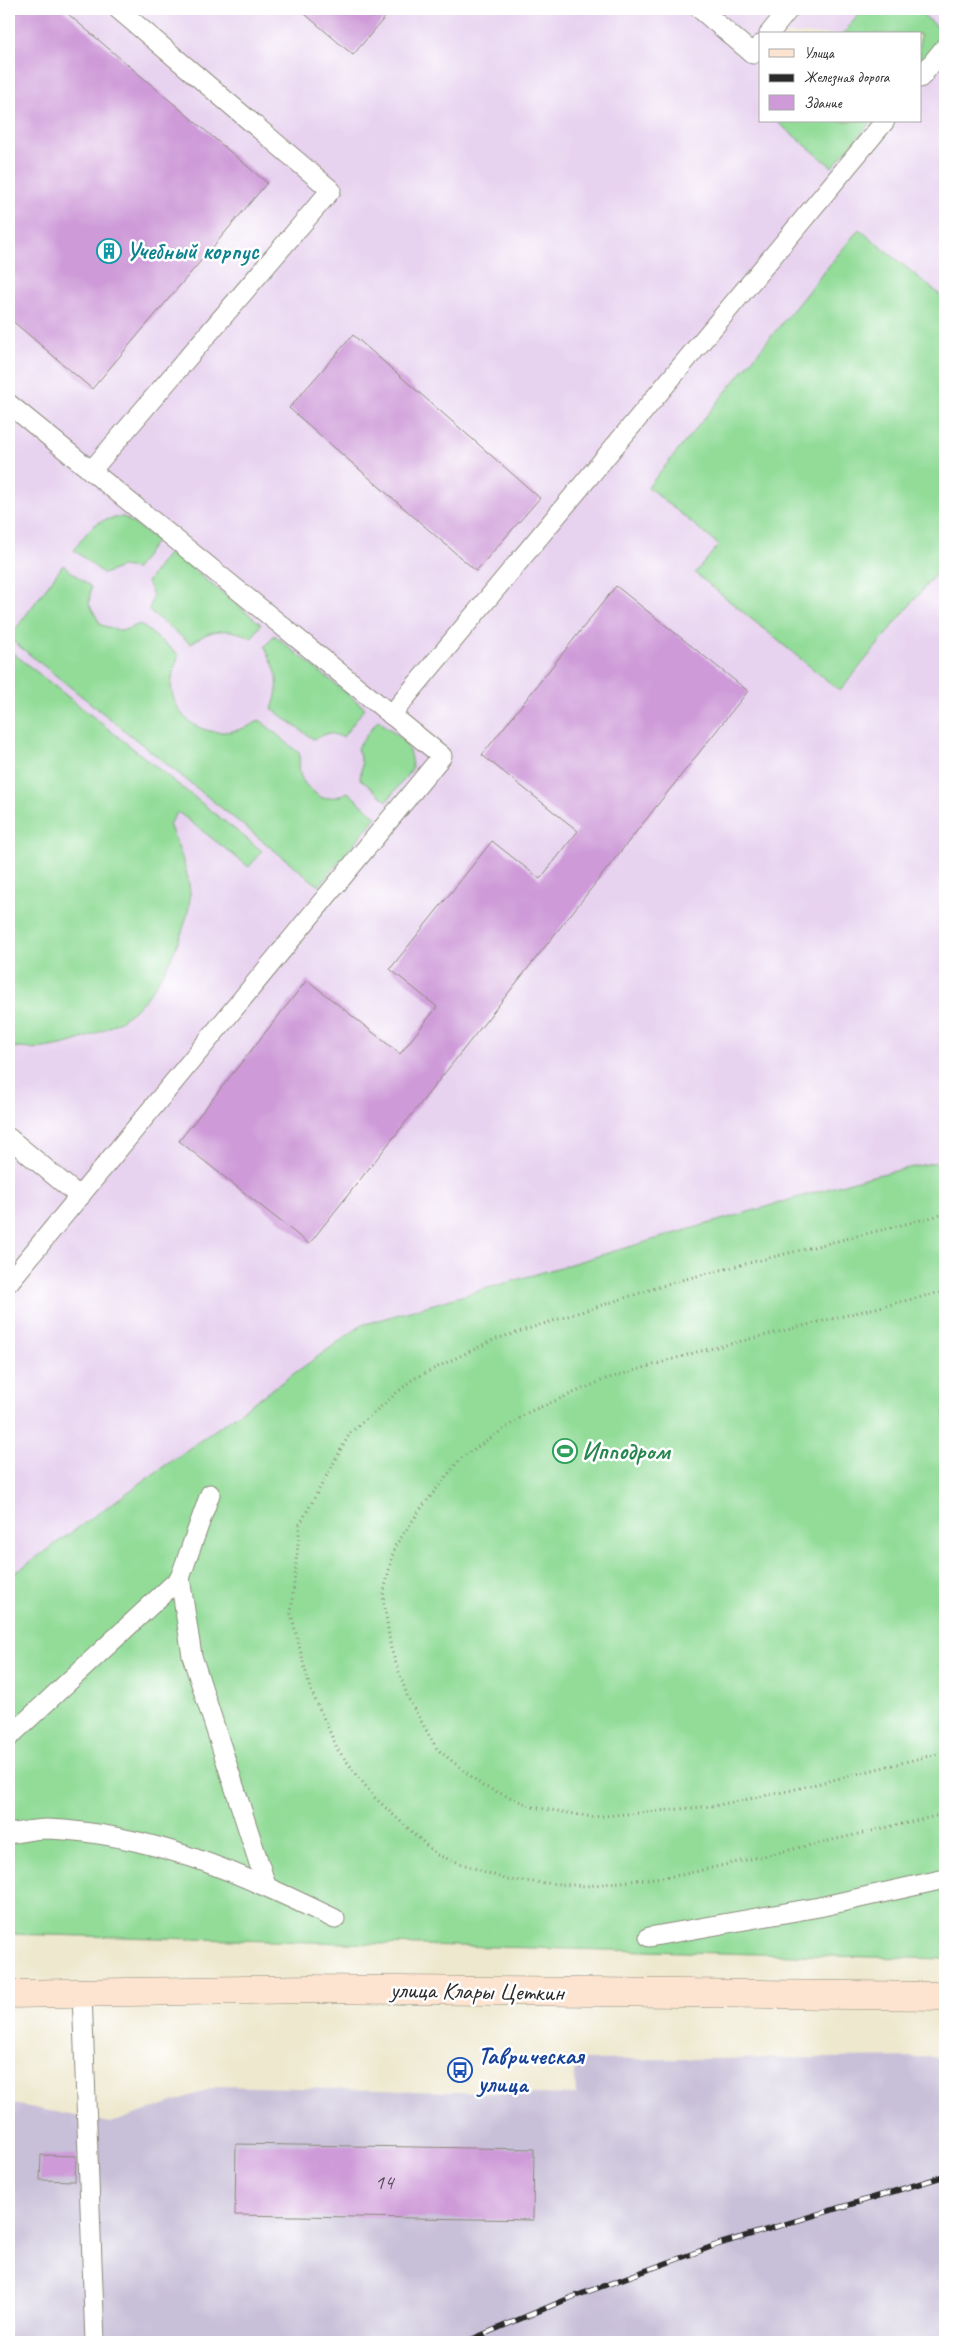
<svg xmlns="http://www.w3.org/2000/svg" width="954" height="2351" font-family="Caveat,sans-serif">
<rect width="100%" height="100%" fill="#fff"/>
<filter id="ink" filterUnits="userSpaceOnUse"><feTurbulence type="fractalNoise" baseFrequency=".02" numOctaves="2"/><feDisplacementMap in="SourceGraphic" scale="10" xChannelSelector="R" yChannelSelector="G"/><feConvolveMatrix kernelMatrix="1 2 1 2 8 2 1 2 1" color-interpolation-filters="sRGB"/></filter>
<filter id="wash" filterUnits="userSpaceOnUse"><feTurbulence type="fractalNoise" baseFrequency=".0096" numOctaves="4" result="noise"/><feDisplacementMap in="SourceGraphic" scale="20" xChannelSelector="R" yChannelSelector="G"/><feGaussianBlur stdDeviation="1.12" result="paint"/><feColorMatrix in="noise" values="0 0 0 0 0 0 0 0 0 0 0 0 0 0 0 0 0 1.4 0 .05"/><feComposite in="paint" operator="in"/></filter>
<g filter="url(#wash)">
<rect width="100%" height="100%" fill="#eee8ce"/>
<path fill="#e7d2ef" fill-rule="evenodd" d="M9,9H945V1163L9,1577ZM760,34H920V121H760Z"/>
<polygon fill="#c8bfd8" points="945,2057 945,2342 9,2342 9,2103 111,2123 219,2086 576,2095 574,2060"/>
<g fill="#92dc98" stroke="#5e8462">
<polygon points="863,9 915,9 937,26 940,41 920,64 920,34 843,34"/>
<polygon points="776,121 872,121 832,167"/>
<polygon points="859,229 945,299 945,562 840,691 695,573 719,545 648,487"/>
<path d="M124,517L157,540L136,569L121,567L104,574L74,550C91,527 94,519 124,517Z"/>
<path d="M170,551L261,624L252,638C230,627 210,628 191,644L149,611L153,595L147,582Z"/>
<path d="M63,565L91,587L89,604L101,625L122,631L140,624L179,655C175,667 169,680 172,693C183,736 228,741 260,720L300,754C297,778 302,784 322,798L337,797L348,792L376,817L319,886L9,638Z"/>
<path d="M274,635L365,708L343,737L329,733L313,739L272,709C282,681 277,672 265,647Z"/>
<path d="M9,650L262,851L249,867L178,812L169,824C178,847 188,869 190,893C191,927 157,994 130,1014C101,1036 46,1056 9,1046Z"/>
<path d="M378,720C398,736 411,741 412,769L387,801L360,779L362,764L357,748Z"/>
<polygon points="945,1160 945,1959 9,1934 9,1577 362,1325 868,1177"/>
</g>
<g id="blocks">
<g fill="#ce9ad8">
<polygon points="9,9 62,9 267,183 92,389 9,318"/>
<polygon points="299,9 392,9 353,55"/>
<polygon points="353,335 540,498 476,571 289,408"/>
<polygon points="616,586 748,691 309,1244 179,1141 307,980 400,1054 437,1007 390,969 492,841 540,879 578,831 482,755"/>
<polygon points="236,2144 534,2149 533,2220 235,2215"/>
<polygon points="41,2155 76,2156 75,2181 40,2180"/>
</g>
</g>
</g>
<g filter="url(#ink)">
<use href="#blocks" fill-opacity="0" stroke="#8c8a7c" stroke-width="1"/>
<g fill="none" stroke-linecap="round" stroke-linejoin="round">
<defs>
<g id="lane">
<polyline points="700,9 753,54 760,45"/>
<polyline points="769,34 789,9"/>
<polyline points="920,78 945,47"/>
<polyline points="9,404 442,756 9,1282"/>
<polyline points="91,471 331,190 118,9"/>
<polyline points="391,715 885,121"/>
<polyline points="9,1138 80,1197"/>
<polyline points="180,1578 192,1656 266,1885"/>
<polyline points="9,1737 180,1578 210,1494"/>
<path d="M9,1834C21,1832 34,1829 47,1829C151,1833 243,1874 335,1919"/>
<polyline points="649,1937 819,1907 945,1879"/>
<polyline points="82,1993 95,2342"/>
</g>
<polyline id="secondary" points="9,1994 311,1989 945,1996"/>
</defs>
<use href="#lane" stroke="#8c8a7c" stroke-width="21"/>
<use href="#secondary" stroke="#8c8a7c" stroke-width="29"/>
<g stroke="#8c8a7c" stroke-width="3" stroke-dasharray="1 4" stroke-linecap="butt">
<polyline points="945,1214 681,1280 493,1340 413,1379 350,1433 300,1524 291,1614 310,1688 338,1750 374,1797 437,1855 508,1880 586,1886 681,1875 945,1814"/>
<polyline points="945,1291 697,1352 606,1379 529,1412 461,1458 422,1507 395,1546 383,1595 391,1649 408,1698 437,1749 483,1786 533,1807 593,1817 713,1806 788,1791 945,1752"/>
</g>
<use href="#lane" stroke="#fff" stroke-width="19"/>
<use href="#secondary" stroke="#fde4d0" stroke-width="28"/>
<defs>
<polyline id="rail" points="465,2342 570,2298 719,2244 945,2176"/>
</defs>
<use href="#rail" stroke="#2b2b2b" stroke-width="5.5"/>
<use href="#rail" stroke="#fff" stroke-width="4" stroke-dasharray="11" stroke-linecap="butt"/>
</g>
</g>
<defs>
<symbol id="building-ring" viewBox="-11 -11 22 22"><circle r="9.5" fill="#fff" stroke="#0f9aa8" stroke-width="1.5"/><path d="M-4-6H4V6H1V3H-1V6H-4ZM-2.5-4.3h1.7v1.8h-1.7ZM.8-4.3h1.7v1.8H.8ZM-2.5-1h1.7V.8h-1.7ZM.8-1h1.7V.8H.8Z" fill="#0f9aa8"/></symbol>
<symbol id="stadium-ring" viewBox="-11 -11 22 22"><circle r="9.5" fill="#fff" stroke="#2e9e5b" stroke-width="1.5"/><path d="M0-5a6.5 5 0 1 0 0 10a6.5 5 0 1 0 0-10ZM-3.5-1.8h7v3.6h-7Z" fill="#2e9e5b"/></symbol>
<symbol id="bus-ring" viewBox="-11 -11 22 22"><circle r="9.5" fill="#fff" stroke="#1a4fb4" stroke-width="1.5"/><path d="M-5-6H5V4H4V6H2V4H-2V6H-4V4H-5ZM-3.5-4V0h7V-4ZM-3.5 1.2v1.5H-2V1.2ZM2 1.2v1.5H3.5V1.2Z" fill="#1a4fb4"/></symbol>
</defs>
<g fill-rule="evenodd">
<use href="#building-ring" x="95" y="237" width="28" height="28"/>
<use href="#stadium-ring" x="551" y="1437" width="28" height="28"/>
<use href="#bus-ring" x="446" y="2056" width="28" height="28"/>
</g>
<g text-anchor="middle" stroke-width="5" stroke-linejoin="round" paint-order="stroke">
<g font-size="21" fill="#544756">
<text x="384" y="2189">14</text>
</g>
<g font-size="24" font-weight="bold" fill="#0d838f" stroke="#fff" text-anchor="start">
<text x="126" y="259">Учебный корпус</text>
</g>
<g font-size="24" font-weight="bold" fill="#27864d" stroke="#fff" text-anchor="start">
<text x="582" y="1459">Ипподром</text>
</g>
<g font-size="24" fill="#2b2b2b" stroke="#fff">
<text transform="translate(477 1991) rotate(1)" y="8">улица Клары Цеткин</text>
</g>
<g font-size="24" font-weight="bold" fill="#164399" stroke="#fff" text-anchor="start">
<text x="478" y="2064">Таврическая<tspan x="478" dy="28">улица</tspan></text>
</g>
</g>
<rect width="954" height="2351" fill="none" stroke="#fff" stroke-width="30"/>
<rect x="759" y="32" width="162" height="90" fill="#ffffff" stroke="#aaaaaa"/>
<rect x="769" y="49" width="25" height="8" fill="#fde4d0" stroke="#aaaaaa"/>
<text x="804" y="58" font-size="15" fill="#2b2b2b">Улица</text>
<rect x="769" y="74" width="25" height="8" fill="#2b2b2b" stroke="#aaaaaa"/>
<text x="804" y="82" font-size="15" fill="#2b2b2b">Железная дорога</text>
<rect x="769" y="95" width="25" height="15" fill="#ce9ad8" stroke="#aaaaaa"/>
<text x="804" y="108" font-size="15" fill="#2b2b2b">Здание</text>
</svg>
